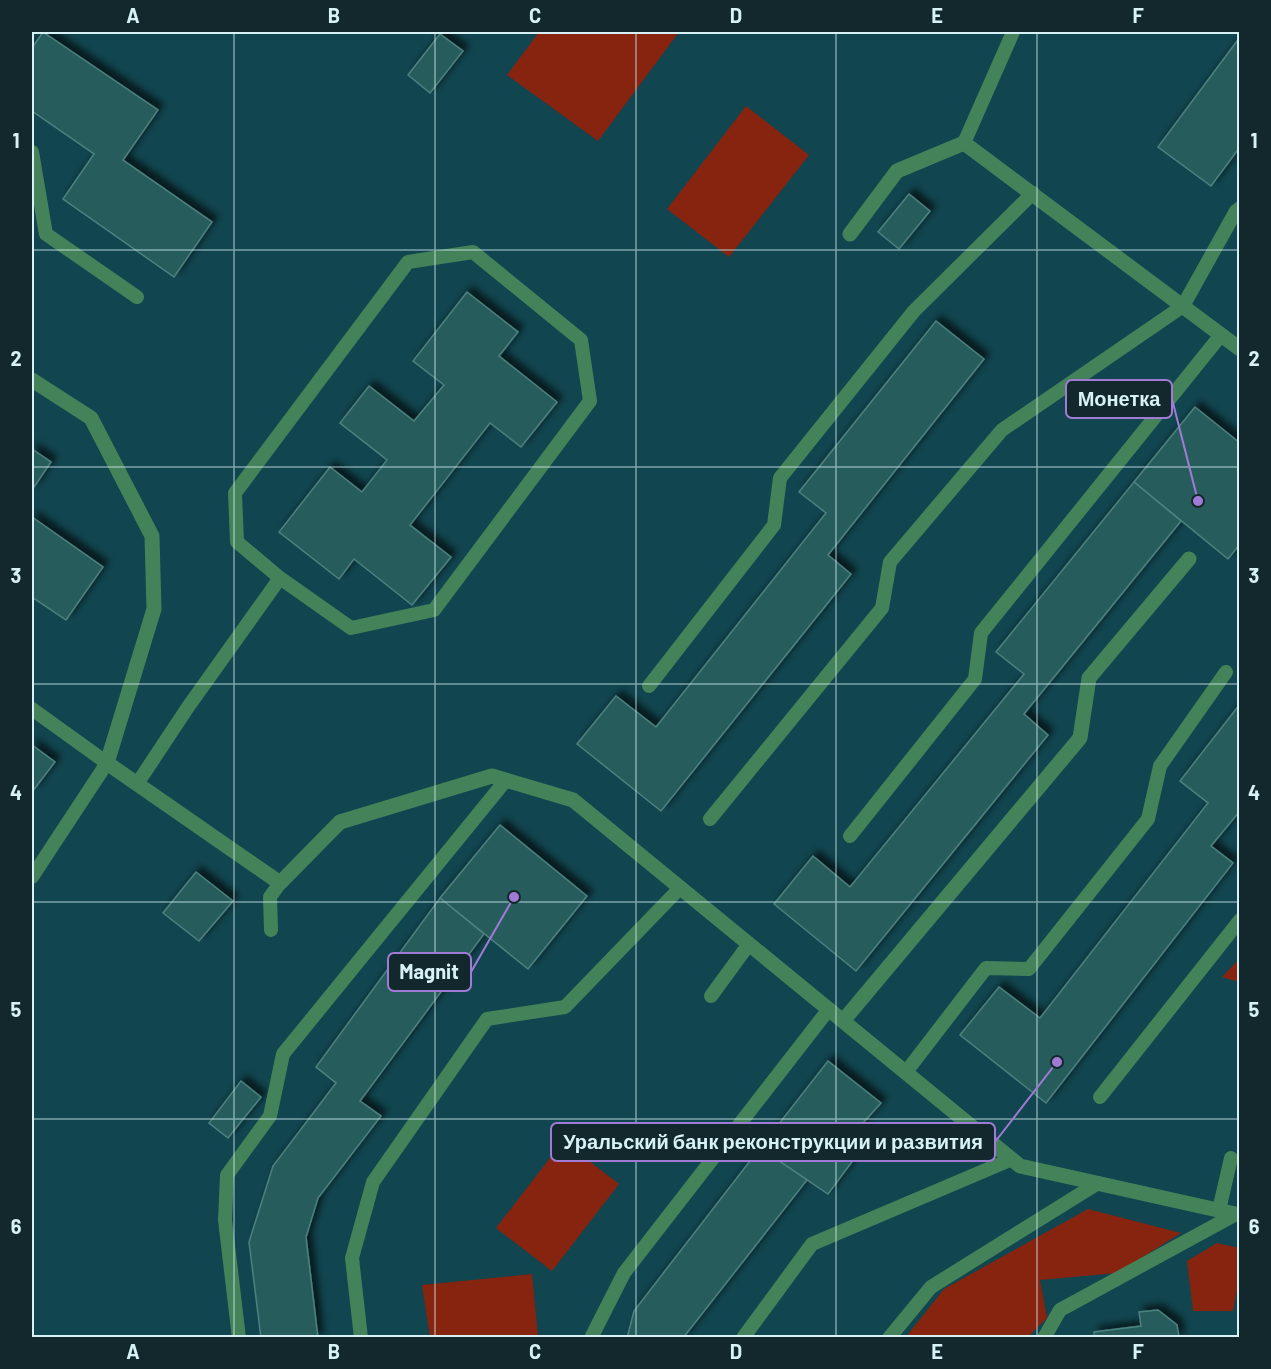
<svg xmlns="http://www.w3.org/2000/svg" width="1271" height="1369" font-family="Barlow,sans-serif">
<defs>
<filter id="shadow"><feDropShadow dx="5.5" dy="-5.5" stdDeviation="3" flood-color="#0009"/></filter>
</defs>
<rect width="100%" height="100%" fill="#11454f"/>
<g fill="#862410">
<polygon points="539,32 679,32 598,141 507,75"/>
<polygon points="746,106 809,155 729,257 667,209"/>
<polygon points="1239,959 1239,982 1222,977"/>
<polygon points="563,1141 619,1184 552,1271 496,1228"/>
<polygon points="1088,1209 1181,1233 1117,1273 1040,1280 1047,1318 1028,1337 905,1338 944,1289"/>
<polygon points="1217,1243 1239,1248 1239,1280 1233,1311 1193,1311 1187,1261"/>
<polygon points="532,1274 538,1337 430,1337 422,1285"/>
</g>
<g fill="#275d5c" stroke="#4e817f" stroke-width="1.5" filter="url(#shadow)">
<polygon points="43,32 158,110 123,160 212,222 174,277 63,199 94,154 32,111 32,48"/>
<polygon points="440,34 463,51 430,93 408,75"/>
<polygon points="1240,37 1240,147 1211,186 1158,147"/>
<polygon points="909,194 930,211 899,249 878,232"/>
<polygon points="467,292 518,332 499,356 557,402 521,447 490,423 410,525 451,557 412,605 354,559 339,579 279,532 330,467 362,492 387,460 340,423 369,386 414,421 444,385 413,361"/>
<polygon points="936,321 984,359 828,555 851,574 661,811 577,744 616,696 656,727 826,513 799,492"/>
<polygon points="1195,407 1240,443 1240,544 1228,559 1134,482"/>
<polygon points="32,449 51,462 32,490"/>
<polygon points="1134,482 1181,521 1024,714 1048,735 856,971 774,904 813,856 850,887 1024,674 996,652"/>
<polygon points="32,517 103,567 66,620 32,597"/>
<polygon points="1240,704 1240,811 1211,846 1233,863 1046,1103 960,1035 999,987 1040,1018 1208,803 1180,781"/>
<polygon points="32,745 55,762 32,792"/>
<polygon points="500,825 587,896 528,969 440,898"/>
<polygon points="196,872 233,901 199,941 163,913"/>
<polygon points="440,898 484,934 360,1101 381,1116 318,1198 306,1237 318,1338 261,1338 249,1242 273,1166 336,1083 316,1067"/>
<polygon points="828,1061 881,1103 854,1133 866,1143 828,1194 760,1148"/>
<polygon points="241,1081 261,1097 228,1138 209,1123"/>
<polygon points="760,1148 807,1180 683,1338 627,1338 634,1311"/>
<polygon points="1158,1310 1177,1325 1179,1338 1094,1338 1094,1332 1141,1326 1139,1312"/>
</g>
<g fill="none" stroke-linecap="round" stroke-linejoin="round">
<g stroke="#448259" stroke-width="14">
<polyline points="964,143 1013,32"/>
<polyline points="32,152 46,234 137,297"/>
<polyline points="649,686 774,525 780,478 914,311 1033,193"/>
<polyline points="32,709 107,763 32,877"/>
<polyline points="137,784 188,707 280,578 237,542 235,493 408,262 473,252 581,340 590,401 434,610 351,628 280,578"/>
<polyline points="710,819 882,608 890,562 1002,430 1183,306 1236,211 1240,208"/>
<polyline points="850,836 975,679 981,633 1221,335"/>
<polyline points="271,930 270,897 280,883"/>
<polyline points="711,996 749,944"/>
<polyline points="906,1072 986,968 1029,969 1148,819 1160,766 1226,672"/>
<polyline points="1100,1097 1240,920"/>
<polyline points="1219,1210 1231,1158"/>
<polyline points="239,1338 225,1220 227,1175 270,1116 283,1054 506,780"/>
<polyline points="361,1338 352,1258 373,1182 487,1019 565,1007 680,888"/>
<polyline points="591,1338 624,1273 829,1009"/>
<polyline points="743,1338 812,1244 1012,1159"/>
<polyline points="889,1338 931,1287 1098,1183"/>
<polyline points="1044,1338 1060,1310 1236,1214"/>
</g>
<g stroke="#448259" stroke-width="15">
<polyline points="850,234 897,171 964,143 1240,349"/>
<polyline points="32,380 91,418 152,536 154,609 107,763 280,883 340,822 492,776 573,800 1020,1166 1240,1215"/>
<polyline points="843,1021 1080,738 1089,678 1189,559"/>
</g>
</g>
<path fill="none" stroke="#d7f1f6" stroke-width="1.5" stroke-opacity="0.55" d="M234,32V1338M435,32V1338M636,32V1338M836,32V1338M1037,32V1338M32,250H1240M32,467H1240M32,684H1240M32,902H1240M32,1119H1240"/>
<path fill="none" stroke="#a07bd5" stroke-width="2" d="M1198 501L1172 399M514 897L471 972M1057 1062L995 1142"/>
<g fill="#a07bd5" stroke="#13282c" stroke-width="2">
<circle cx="1198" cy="501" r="6"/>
<circle cx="514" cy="897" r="6"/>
<circle cx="1057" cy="1062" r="6"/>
</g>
<g fill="#13282c" stroke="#a07bd5" stroke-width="2">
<rect x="1066" y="380" width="106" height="38" rx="6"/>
<rect x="388" y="953" width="83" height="38" rx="6"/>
<rect x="551" y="1123" width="444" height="38" rx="6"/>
</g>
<g font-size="20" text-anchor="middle" font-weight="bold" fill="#d7f1f6">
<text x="1119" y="406">Монетка</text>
<text x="429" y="979">Magnit</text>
<text x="773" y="1149">Уральский банк реконструкции и развития</text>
</g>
<rect width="1271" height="1369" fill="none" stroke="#13282c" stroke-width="66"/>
<rect x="33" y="33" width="1205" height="1303" fill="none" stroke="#d7f1f6" stroke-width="2"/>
<g font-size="20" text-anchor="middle" font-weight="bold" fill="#d7f1f6">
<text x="133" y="23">A</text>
<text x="334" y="23">B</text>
<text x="535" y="23">C</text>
<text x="736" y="23">D</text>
<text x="937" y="23">E</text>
<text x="1138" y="23">F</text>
<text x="16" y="148">1</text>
<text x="1254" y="148">1</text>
<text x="16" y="366">2</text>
<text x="1254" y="366">2</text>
<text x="16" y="583">3</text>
<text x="1254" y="583">3</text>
<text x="16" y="800">4</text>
<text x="1254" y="800">4</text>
<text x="16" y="1017">5</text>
<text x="1254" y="1017">5</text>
<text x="16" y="1234">6</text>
<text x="1254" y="1234">6</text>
<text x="133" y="1359">A</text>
<text x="334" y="1359">B</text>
<text x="535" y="1359">C</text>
<text x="736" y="1359">D</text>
<text x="937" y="1359">E</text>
<text x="1138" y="1359">F</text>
</g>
</svg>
